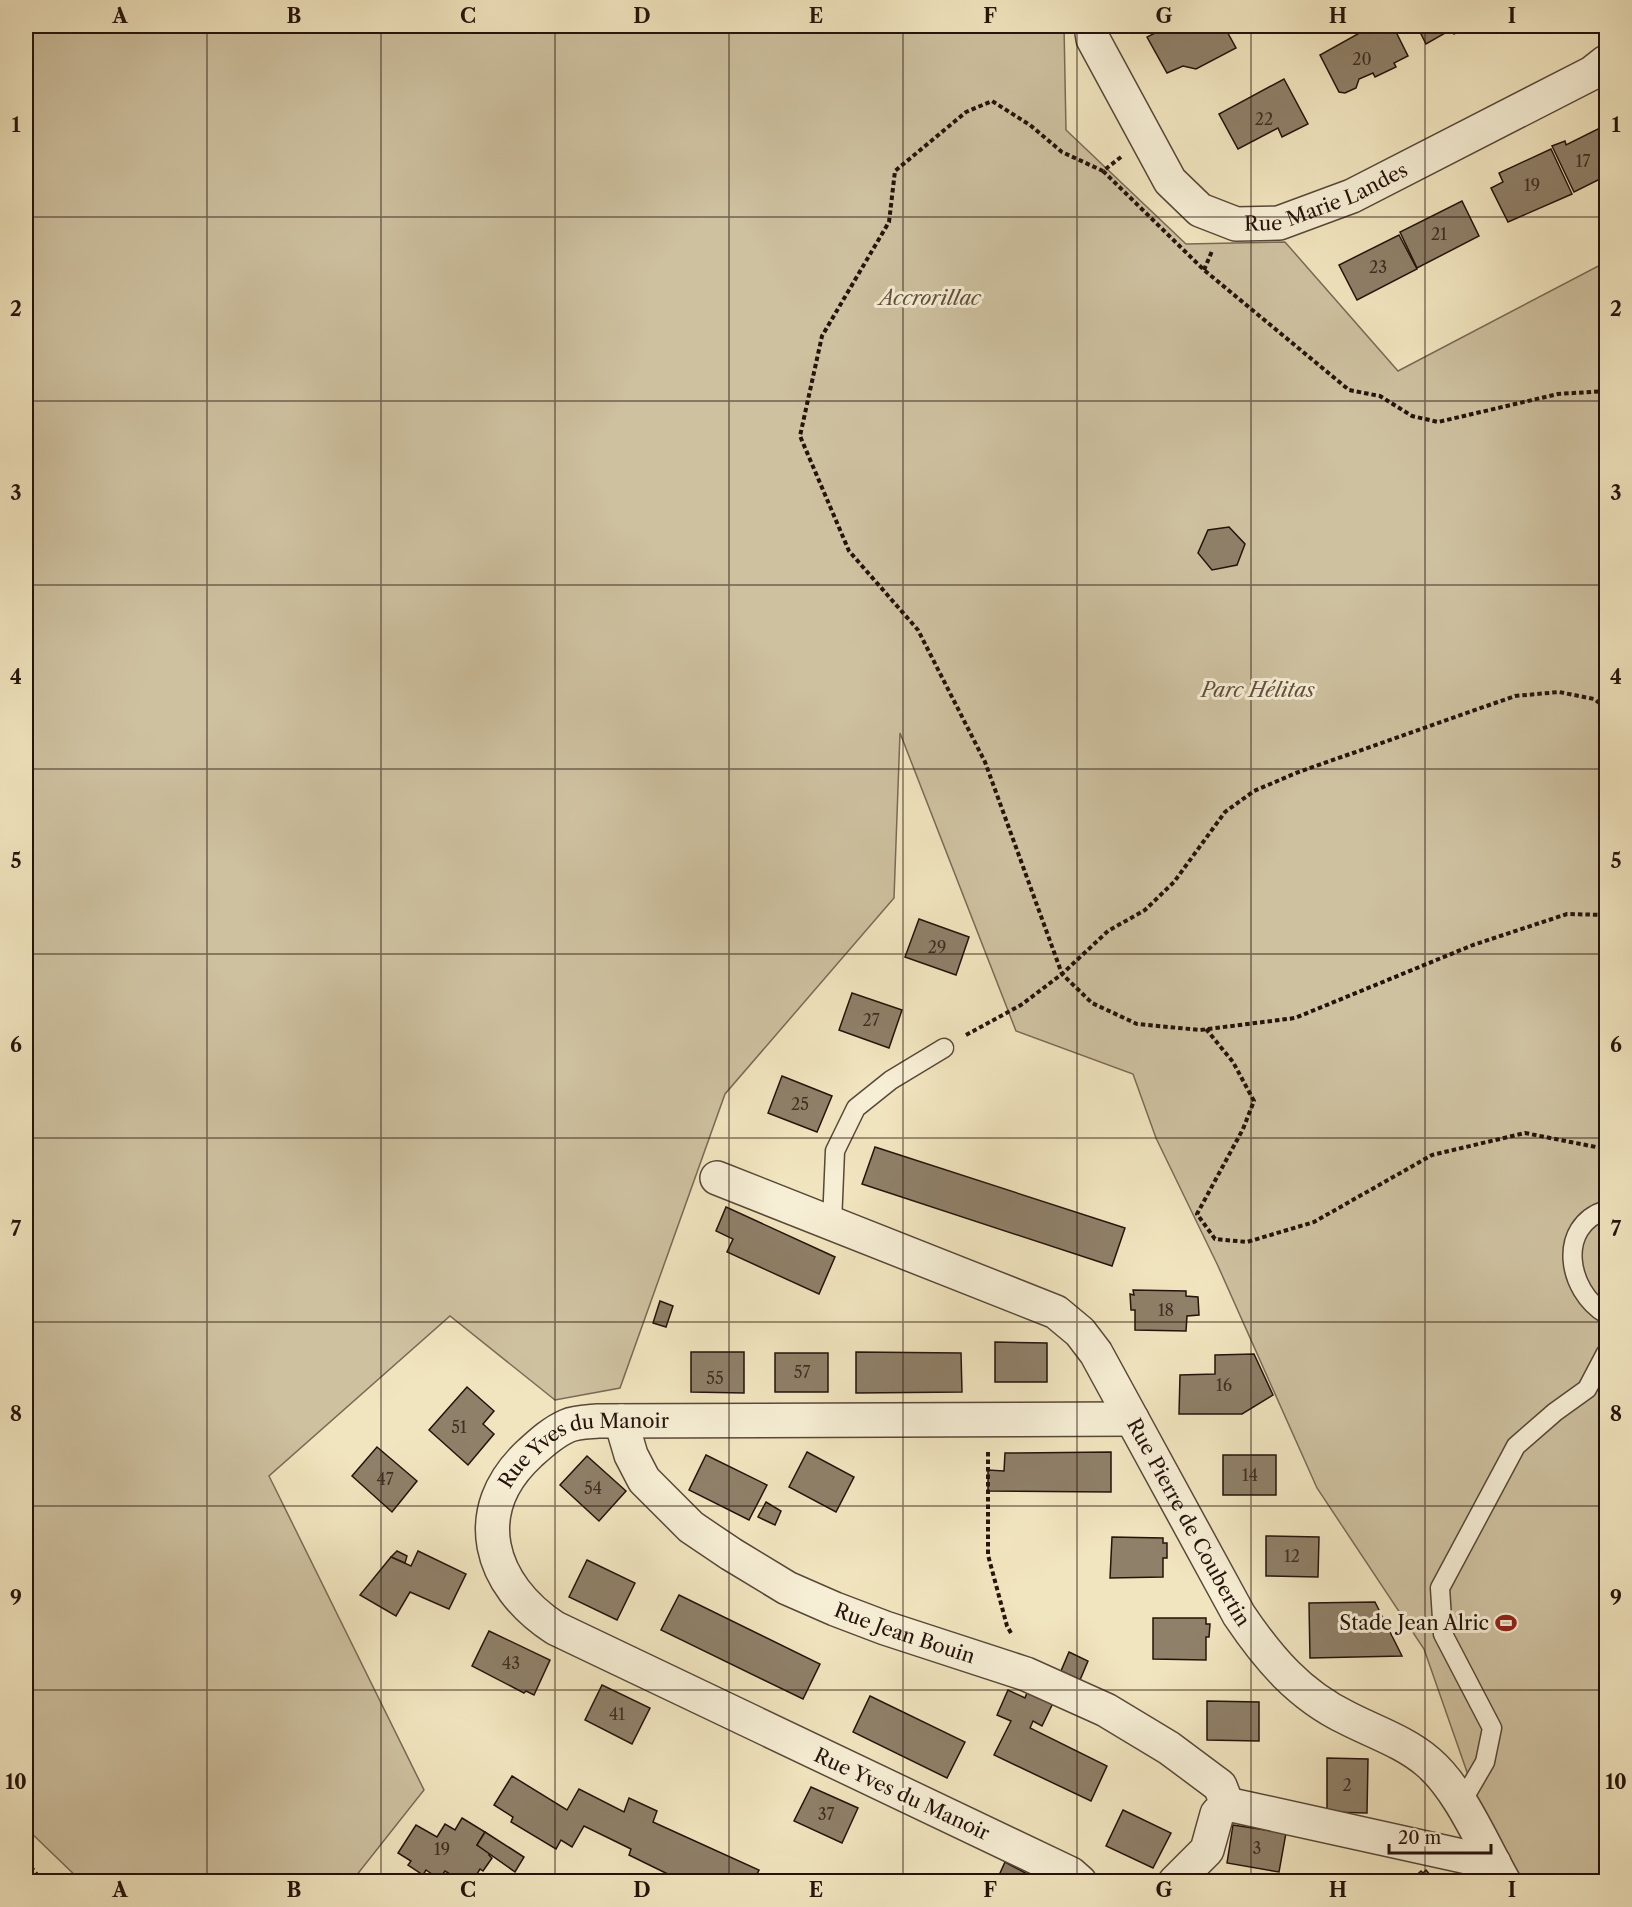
<svg xmlns="http://www.w3.org/2000/svg" width="1632" height="1907" font-family="'Libre Caslon Text',serif">
<rect width="100%" height="100%" fill="#f1e5bf"/>
<filter id="stains"><feTurbulence type="fractalNoise" baseFrequency=".00333" numOctaves="4"/><feColorMatrix values="0 0 0 0 .2 0 0 0 0 .09 0 0 0 0 .02 0 0 0 .5 -.17"/></filter>
<radialGradient id="worn" r=".72"><stop offset=".6" stop-color="#630" stop-opacity="0"/><stop offset="1" stop-color="#630" stop-opacity=".3"/></radialGradient>
<polygon fill="#cec1a0" stroke="#7a6a56" stroke-width="1.5" points="26,26 1064,26 1066,130 1186,244 1285,242 1398,371 1606,262 1606,1881 1523,1881 1474,1792 1424,1649 1317,1488 1218,1266 1156,1138 1133,1074 1016,1031 900,733 894,898 725,1094 620,1388 555,1400 450,1316 269,1476 424,1790 352,1881 81,1881 26,1828"/>
<g fill="#8f8069" stroke="#25130b" stroke-width="1.5">
<polygon points="1169,26 1224,26 1236,48 1196,69 1183,66 1167,73 1147,37"/>
<polygon points="1372,26 1393,26 1408,56 1394,63 1396,67 1375,77 1373,73 1359,79 1356,88 1345,93 1339,92 1320,55"/>
<polygon points="1417,26 1471,26 1454,34 1452,29 1426,44"/>
<polygon points="1284,79 1308,124 1282,137 1278,128 1238,149 1219,114"/>
<polygon points="1606,125 1606,176 1574,192 1552,146 1565,141 1566,145"/>
<polygon points="1551,149 1572,194 1508,222 1491,188 1503,182 1499,173"/>
<polygon points="1462,201 1479,236 1417,268 1400,232"/>
<polygon points="1399,235 1417,269 1357,300 1339,265"/>
<polygon points="1229,527 1245,544 1237,565 1212,570 1198,553 1208,530"/>
<polygon points="919,919 969,937 956,975 905,957"/>
<polygon points="852,993 902,1010 889,1048 839,1030"/>
<polygon points="782,1076 832,1096 817,1132 768,1113"/>
<polygon points="875,1147 1125,1228 1112,1266 862,1184"/>
<polygon points="726,1207 835,1257 819,1294 727,1252 733,1239 716,1231"/>
<polygon points="1133,1290 1186,1291 1186,1296 1198,1297 1199,1315 1187,1316 1186,1331 1135,1330 1135,1310 1131,1310 1130,1294 1134,1295"/>
<polygon points="660,1301 673,1306 666,1327 653,1323"/>
<polygon points="995,1342 1047,1343 1047,1382 995,1382"/>
<polygon points="691,1352 744,1352 744,1393 691,1392"/>
<polygon points="856,1352 961,1353 962,1392 856,1393"/>
<rect x="775" y="1353" width="53" height="39"/>
<polygon points="1254,1354 1273,1395 1242,1414 1179,1414 1180,1375 1215,1374 1215,1355"/>
<polygon points="467,1387 494,1411 483,1424 494,1434 468,1465 429,1430"/>
<polygon points="377,1447 417,1481 392,1512 352,1476"/>
<polygon points="807,1452 854,1477 836,1512 789,1487"/>
<polygon points="1111,1452 1111,1492 988,1491 988,1470 1004,1471 1005,1453"/>
<polygon points="706,1455 767,1485 749,1520 689,1490"/>
<rect x="1223" y="1455" width="53" height="40"/>
<polygon points="587,1456 626,1491 599,1521 560,1485"/>
<polygon points="766,1502 781,1511 775,1525 758,1517"/>
<polygon points="1266,1536 1319,1537 1318,1577 1266,1576"/>
<polygon points="1112,1537 1163,1538 1163,1543 1167,1543 1167,1558 1163,1558 1163,1577 1110,1578"/>
<polygon points="397,1551 407,1556 405,1563 391,1557"/>
<polygon points="418,1551 466,1574 449,1609 410,1592 396,1616 360,1595 391,1557 411,1566"/>
<polygon points="587,1560 635,1583 617,1620 569,1597"/>
<polygon points="679,1595 820,1664 803,1699 661,1630"/>
<polygon points="1375,1602 1402,1656 1310,1658 1309,1603"/>
<polygon points="1153,1618 1206,1618 1206,1624 1210,1624 1209,1637 1206,1637 1206,1660 1153,1659"/>
<polygon points="489,1631 550,1660 534,1695 526,1691 524,1693 472,1666"/>
<polygon points="1069,1652 1088,1661 1080,1680 1061,1671"/>
<polygon points="602,1685 650,1708 632,1744 585,1720"/>
<polygon points="1008,1690 1025,1698 1028,1690 1053,1703 1042,1726 1033,1721 1030,1728 1107,1766 1091,1801 994,1755 1011,1721 997,1715"/>
<polygon points="870,1696 965,1742 947,1778 853,1732"/>
<polygon points="1207,1701 1259,1702 1259,1741 1207,1740"/>
<polygon points="1327,1758 1368,1759 1367,1813 1327,1812"/>
<polygon points="512,1776 567,1810 579,1789 624,1812 629,1798 657,1811 653,1822 759,1870 753,1882 684,1882 629,1855 631,1849 584,1826 572,1847 561,1840 556,1849 511,1822 513,1817 494,1805"/>
<polygon points="811,1787 858,1808 842,1843 794,1821"/>
<polygon points="1123,1810 1171,1833 1153,1868 1106,1846"/>
<polygon points="462,1818 485,1832 477,1845 490,1852 489,1855 492,1858 483,1871 480,1869 472,1882 463,1882 445,1871 439,1879 426,1870 423,1875 408,1865 411,1861 398,1853 416,1825 437,1837 445,1824 455,1830"/>
<polygon points="1233,1825 1286,1833 1279,1872 1227,1863"/>
<polygon points="485,1832 524,1857 515,1872 477,1845"/>
<polygon points="1005,1862 1042,1882 996,1882"/>
<polygon points="1426,1870 1436,1882 1410,1881 1421,1871 1423,1873"/>
</g>
<g fill="none" stroke-linecap="round" stroke-linejoin="round">
<defs>
<g id="lane">
<path d="M1606,1210C1556,1226 1567,1291 1606,1314"/>
<polyline points="832,1223 835,1151 856,1108 891,1080 944,1048"/>
<polyline points="1460,1805 1485,1762 1492,1728 1443,1634 1440,1588 1516,1446 1555,1412 1587,1389 1606,1353"/>
</g>
<g id="street">
<path id="s1" d="M1091,26L1093,39L1170,181L1200,210L1236,224L1279,223L1352,196L1592,73L1606,62"/>
<path id="s2" d="M717,1178L1056,1312L1080,1332L1096,1353L1239,1615C1268,1658 1299,1695 1347,1718C1374,1732 1405,1742 1428,1762C1460,1789 1483,1845 1504,1882"/>
<path id="s3" d="M621,1421L631,1455L644,1480L691,1527L731,1554L787,1588L835,1609L885,1628L1026,1674L1106,1710L1169,1748L1220,1786L1227,1804"/>
<path id="s4" d="M1080,1882L1071,1874L555,1628C489,1585 467,1511 530,1453C541,1443 553,1432 567,1426C576,1422 588,1422 598,1421L1132,1419"/>
<polyline points="1175,1882 1207,1850 1217,1814 1227,1804 1494,1863"/>
</g>
</defs>
<use href="#lane" stroke="#584838" stroke-width="21"/>
<use href="#street" stroke="#584838" stroke-width="36"/>
<g stroke="#25130b" stroke-width="4" stroke-dasharray="4.5 3" stroke-linecap="butt">
<polyline points="1121,157 1103,171 1062,152 1030,125 992,101 966,112 895,171 889,222 822,336 800,436 849,551 918,630 985,762 1062,974 1092,1003 1137,1024 1200,1030 1295,1018 1473,945 1567,914 1606,915"/>
<polyline points="1103,171 1204,270 1349,390 1380,396 1412,416 1438,422 1558,394 1606,391"/>
<polyline points="1204,270 1212,251"/>
<polyline points="1206,1029 1233,1062 1254,1101 1243,1129 1197,1214 1215,1239 1247,1242 1314,1222 1432,1155 1525,1133 1606,1149"/>
<polyline points="966,1035 1021,1005 1062,974 1108,931 1145,910 1174,882 1225,812 1254,791 1296,773 1515,696 1559,692 1594,699 1606,708"/>
<polyline points="988,1452 988,1555 1007,1626 1011,1633"/>
<polyline points="26,1861 43,1882"/>
</g>
<use href="#lane" stroke="#f6eed5" stroke-width="18"/>
<use href="#street" stroke="#f6eed5" stroke-width="33"/>
</g>
<path fill="none" stroke="#25130b" stroke-width="1.5" stroke-opacity="0.55" d="M207,26V1882M381,26V1882M555,26V1882M729,26V1882M903,26V1882M1077,26V1882M1251,26V1882M1425,26V1882M26,217H1606M26,401H1606M26,585H1606M26,769H1606M26,954H1606M26,1138H1606M26,1322H1606M26,1506H1606M26,1690H1606"/>
<defs>
<symbol id="stadium-bare" viewBox="-9 -9 18 18"><path d="M0-5a6.5 5 0 1 0 0 10a6.5 5 0 1 0 0-10ZM-3.5-1.8h7v3.6h-7Z" fill="#8f2418" stroke="#f6eed5" stroke-width="2.5" paint-order="stroke"/></symbol>
</defs>
<g fill-rule="evenodd">
<use href="#stadium-bare" x="1491" y="1608" width="30" height="30"/>
</g>
<g text-anchor="middle" stroke-width="6" stroke-linejoin="round" paint-order="stroke">
<g font-size="16" fill="#402e22">
<text x="1362" y="65">20</text>
<text x="1264" y="125">22</text>
<text x="1583" y="167">17</text>
<text x="1532" y="191">19</text>
<text x="1439" y="240">21</text>
<text x="1378" y="273">23</text>
<text x="937" y="953">29</text>
<text x="871" y="1026">27</text>
<text x="800" y="1110">25</text>
<text x="1166" y="1316">18</text>
<text x="802" y="1378">57</text>
<text x="715" y="1384">55</text>
<text x="1224" y="1391">16</text>
<text x="459" y="1433">51</text>
<text x="1250" y="1481">14</text>
<text x="385" y="1485">47</text>
<text x="593" y="1494">54</text>
<text x="1292" y="1562">12</text>
<text x="511" y="1669">43</text>
<text x="617" y="1720">41</text>
<text x="1347" y="1791">2</text>
<text x="826" y="1820">37</text>
<text x="1257" y="1854">3</text>
<text x="442" y="1855">19</text>
</g>
<g font-size="20" fill="#25130b" stroke="#f6eed5">
<text dy="7" stroke="none"><textPath href="#s1" startOffset="350">Rue Marie Landes</textPath></text>
<text dy="7" stroke="none"><textPath href="#s4" startOffset="846">Rue Yves du Manoir</textPath></text>
<text dy="7" stroke="none"><textPath href="#s2" startOffset="615">Rue Pierre de Coubertin</textPath></text>
<text dy="7" stroke="none"><textPath href="#s3" startOffset="370">Rue Jean Bouin</textPath></text>
<text transform="translate(902 1794) rotate(25)" y="7">Rue Yves du Manoir</text>
</g>
<g font-size="20" font-style="italic" fill="#60503f" stroke="#f6eed5">
<text x="930" y="305">Accrorillac</text>
<text x="1258" y="697">Parc Hélitas</text>
</g>
<g font-size="20" fill="#25130b" stroke="#f6eed5" text-anchor="end">
<text x="1489" y="1630">Stade Jean Alric</text>
</g>
</g>
<rect width="1632" height="1907" fill="none" stroke="#f1e5bf" stroke-width="66"/>
<path d="M1389 1844v9h102v-9" fill="none" stroke="#25130b" stroke-width="3"/>
<text x="1398" y="1844" font-size="18" fill="#25130b" stroke="#f6eed5" stroke-width="4.5" paint-order="stroke">20 m</text>
<rect x="33" y="33" width="1566" height="1841" fill="none" stroke="#25130b" stroke-width="2"/>
<g font-size="20" text-anchor="middle" font-weight="bold" fill="#25130b">
<text x="120" y="23">A</text>
<text x="294" y="23">B</text>
<text x="468" y="23">C</text>
<text x="642" y="23">D</text>
<text x="816" y="23">E</text>
<text x="990" y="23">F</text>
<text x="1164" y="23">G</text>
<text x="1338" y="23">H</text>
<text x="1512" y="23">I</text>
<text x="16" y="132">1</text>
<text x="1616" y="132">1</text>
<text x="16" y="316">2</text>
<text x="1616" y="316">2</text>
<text x="16" y="500">3</text>
<text x="1616" y="500">3</text>
<text x="16" y="684">4</text>
<text x="1616" y="684">4</text>
<text x="16" y="868">5</text>
<text x="1616" y="868">5</text>
<text x="16" y="1052">6</text>
<text x="1616" y="1052">6</text>
<text x="16" y="1236">7</text>
<text x="1616" y="1236">7</text>
<text x="16" y="1421">8</text>
<text x="1616" y="1421">8</text>
<text x="16" y="1605">9</text>
<text x="1616" y="1605">9</text>
<text x="16" y="1789">10</text>
<text x="1616" y="1789">10</text>
<text x="120" y="1897">A</text>
<text x="294" y="1897">B</text>
<text x="468" y="1897">C</text>
<text x="642" y="1897">D</text>
<text x="816" y="1897">E</text>
<text x="990" y="1897">F</text>
<text x="1164" y="1897">G</text>
<text x="1338" y="1897">H</text>
<text x="1512" y="1897">I</text>
</g>
<rect width="100%" height="100%" filter="url(#stains)"/>
<rect width="100%" height="100%" fill="url(#worn)"/>
</svg>
